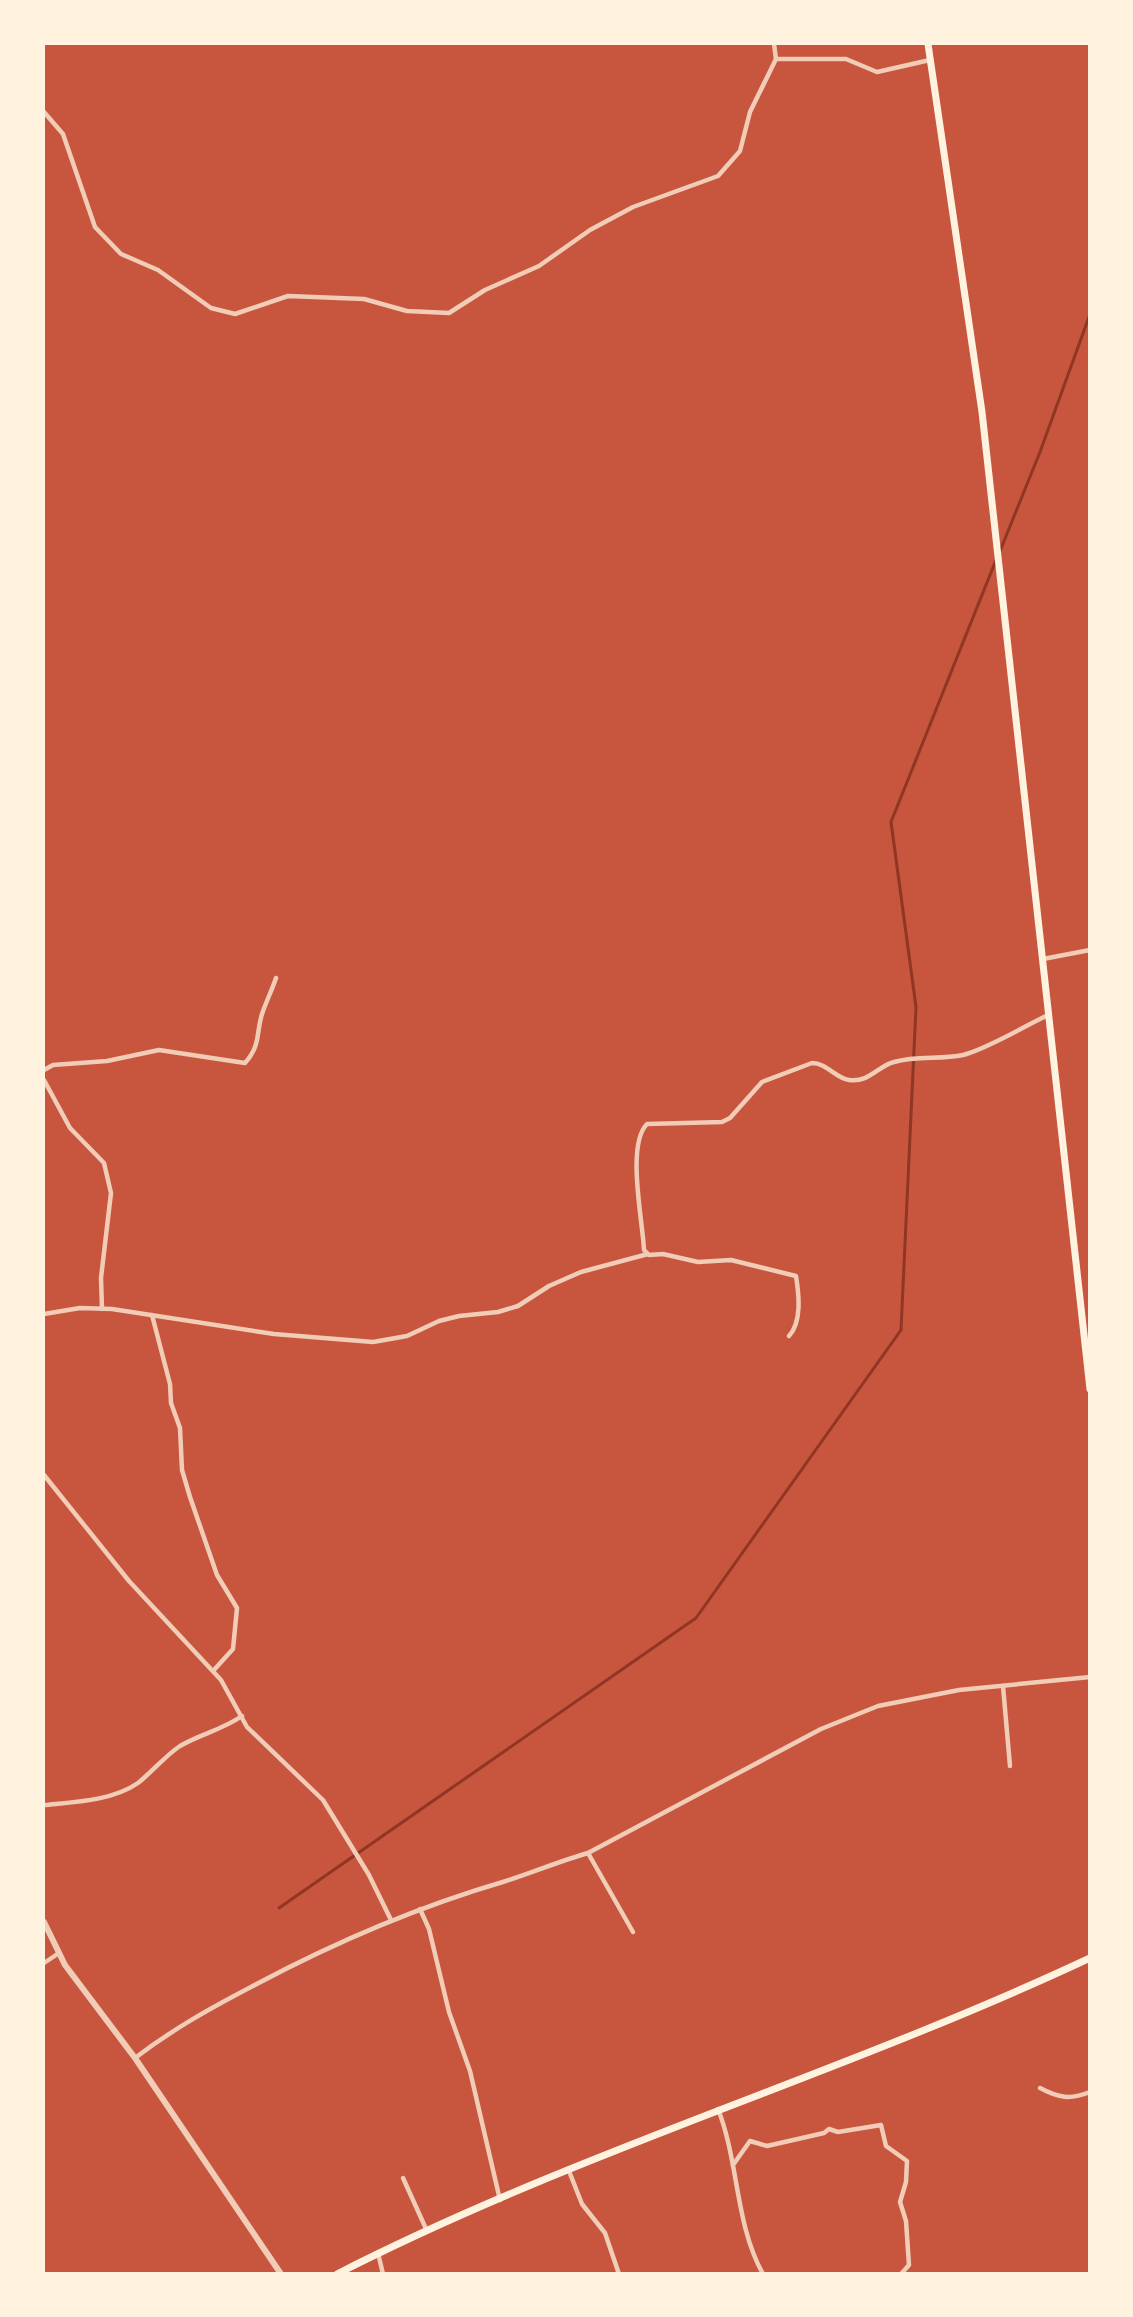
<svg xmlns="http://www.w3.org/2000/svg" width="1133" height="2317" font-family="Barlow,sans-serif">
<rect width="100%" height="100%" fill="#c8553d"/>
<g fill="none" stroke-linecap="round" stroke-linejoin="round">
<g stroke="#8f3625" stroke-width="3">
<polyline points="1000,551 1040,452 1090,314"/>
<polyline points="279,1908 696,1618 901,1330 916,1007 891,822 996,560"/>
</g>
<g stroke="#f1ccb7" stroke-width="4.5">
<polyline points="774,44 776,59"/>
<polyline points="44,112 63,134 95,227 121,254 158,270 211,308 235,314 288,296 364,299 407,311 449,313 485,290 539,266 590,230 633,207 718,176 740,151 750,112 776,59 846,59 877,72 930,60"/>
<polyline points="1043,959 1090,950"/>
<path d="M44,1070L53,1065L107,1061L159,1050L245,1063C261,1045 256,1033 262,1014C266,1002 272,990 276,978"/>
<polyline points="44,1080 70,1128 104,1163 111,1193 101,1278 102,1309"/>
<polyline points="44,1314 80,1308 112,1309 274,1334 373,1342 407,1336 439,1321 459,1316 498,1312 518,1306 549,1286 581,1272 648,1254"/>
<polyline points="152,1315 170,1384 171,1403 180,1428 182,1470 190,1497 217,1575 237,1608 233,1649 213,1671"/>
<path d="M789,1336C802,1322 799,1295 796,1276L731,1260L698,1262L663,1254L649,1255L644,1250C643,1222 626,1145 647,1124L722,1122L730,1118L762,1082L812,1063C827,1063 835,1078 849,1080C869,1083 878,1066 894,1062C917,1055 940,1060 963,1055C987,1049 1023,1027 1046,1016"/>
<polyline points="44,1475 129,1581 221,1680 247,1727 323,1800 369,1875 391,1920"/>
<polyline points="1003,1686 1010,1766"/>
<path d="M44,1805C74,1802 112,1801 138,1783C152,1772 165,1756 180,1746C200,1734 222,1730 242,1716"/>
<polyline points="588,1853 633,1932"/>
<polyline points="420,1909 429,1929 449,2012 470,2071 500,2200"/>
<polyline points="44,1963 59,1953"/>
<path d="M135,2058C173,2029 209,2009 251,1987C333,1943 417,1907 506,1881C534,1872 560,1861 588,1853L821,1729L878,1706L959,1690L1090,1677"/>
<path d="M1040,2088C1059,2098 1070,2100 1090,2092"/>
<path d="M718,2109C739,2162 735,2224 763,2274"/>
<polyline points="733,2165 750,2141 767,2146 824,2133 829,2129 838,2132 881,2125 886,2146 907,2161 906,2182 900,2202 906,2221 909,2265 901,2274"/>
<polyline points="569,2171 582,2204 605,2233 619,2274"/>
<polyline points="403,2178 427,2231"/>
<polyline points="378,2253 383,2274"/>
</g>
<polyline stroke="#f1ccb7" stroke-width="6" points="44,1922 65,1965 135,2058 281,2274"/>
<g stroke="#fff3e0" stroke-width="7">
<polyline points="928,44 982,412 1090,1389"/>
<path d="M337,2274C580,2150 843,2074 1090,1958"/>
</g>
</g>
<rect width="1133" height="2317" fill="none" stroke="#fff3e0" stroke-width="90"/>
</svg>
